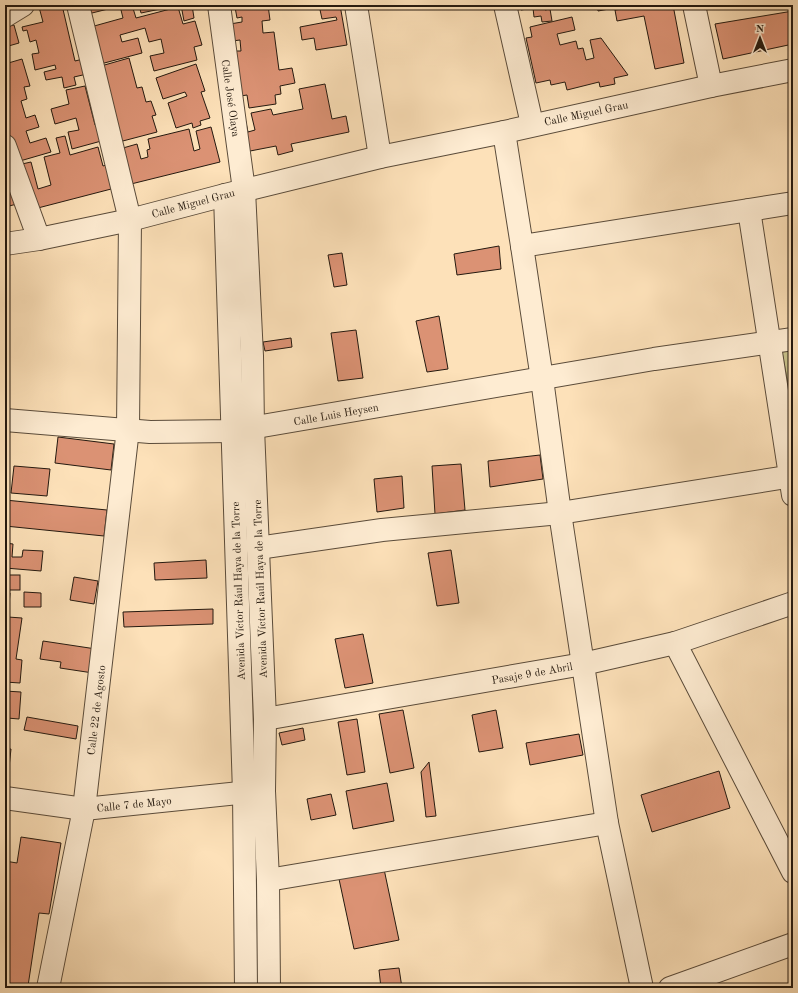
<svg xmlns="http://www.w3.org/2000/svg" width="798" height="993" font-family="'Old Standard TT',serif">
<rect width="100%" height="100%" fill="#fde1b9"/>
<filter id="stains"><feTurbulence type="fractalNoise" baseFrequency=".005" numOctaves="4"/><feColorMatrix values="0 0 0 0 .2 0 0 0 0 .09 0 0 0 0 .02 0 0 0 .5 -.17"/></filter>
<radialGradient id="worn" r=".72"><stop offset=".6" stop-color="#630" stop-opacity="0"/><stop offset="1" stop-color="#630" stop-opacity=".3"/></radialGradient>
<polygon fill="#c8c18a" stroke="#766d4c" points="793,350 793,410 782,352"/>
<g fill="#db9274" stroke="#24190f">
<polygon points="48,5 62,5 75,61 83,59 87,74 74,77 76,85 64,88 62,77 46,80 44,72 56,69 55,65 35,70 32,54 39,53 36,40 30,42 27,30 23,31 22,27 43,22 39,7"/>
<polygon points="86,5 132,5 136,18 178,7 183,24 195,21 202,45 194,47 197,60 154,71 150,56 164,53 161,39 149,42 145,28 120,35 122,42 138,38 142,53 93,66 87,28 123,18 120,6 88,14"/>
<polygon points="139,5 180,5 141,13"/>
<polygon points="181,5 192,5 194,18 184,21"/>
<polygon points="224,5 268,5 270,20 262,21 263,33 274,32 279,70 292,68 295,83 280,86 281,94 275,95 276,104 249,108 247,95 234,97 234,51 241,51 240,40 232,41 230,24 242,22 242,17 237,18 235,7 224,9"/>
<polygon points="306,5 340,5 347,45 316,50 314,38 302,40 300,27 337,20 336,17 322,19 319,5 306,8"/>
<polygon points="520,5 536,5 537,6 544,5 545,10 550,9 552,21 542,22 541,16 534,17 533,8 521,10"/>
<polygon points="597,5 620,5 620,7 598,11"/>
<polygon points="627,5 673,5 684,63 655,69 644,16 617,21 615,10 628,8"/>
<polygon points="793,11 793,44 723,59 715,24"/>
<polygon points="572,17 575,30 557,34 560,45 576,41 578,49 583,48 586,60 594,58 590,40 601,38 628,75 614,78 615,84 600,87 599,82 567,90 565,82 551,85 550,80 536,83 526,38 532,37 530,27"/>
<polygon points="14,25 19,43 5,47 5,27"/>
<polygon points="129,58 137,88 142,87 146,102 151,101 156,115 152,116 157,132 119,142 94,68"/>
<polygon points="22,59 30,86 24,87 27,99 21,101 26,118 35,115 39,127 26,131 30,143 46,138 51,152 13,163 5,137 5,64"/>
<polygon points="196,64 205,91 201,92 210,118 200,121 201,125 193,128 192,123 176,128 168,103 187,96 185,92 163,99 156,78"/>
<polygon points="325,84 332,119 346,116 349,132 291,144 293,151 278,155 276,146 245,152 245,118 248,132 255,130 251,113 271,109 273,115 303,109 299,89"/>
<polygon points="85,86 95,125 101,124 105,140 72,149 68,132 79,130 76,118 55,124 51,109 69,104 66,90"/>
<polygon points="211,127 220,162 131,184 123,148 137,144 141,159 148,157 147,150 150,149 148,139 189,129 194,151 200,149 196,131"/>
<polygon points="65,136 70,155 98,147 103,166 109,164 115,188 34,209 22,164 31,162 38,189 51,185 44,157 60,153 56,138"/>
<polygon points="5,168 21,203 5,207"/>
<polygon points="499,246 501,269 457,275 454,254"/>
<polygon points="342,253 347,285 334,287 328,255"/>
<polygon points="439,316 448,369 427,372 416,321"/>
<polygon points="356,330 363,378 338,381 331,333"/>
<polygon points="291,338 292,347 265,351 263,342"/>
<polygon points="58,437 114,444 111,470 55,463"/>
<polygon points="540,455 543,479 490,487 488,461"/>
<polygon points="461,464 465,510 435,514 432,466"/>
<polygon points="14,466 50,469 47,496 11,493"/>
<polygon points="402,476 404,508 377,512 374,479"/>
<polygon points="5,500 107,510 104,536 5,526"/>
<polygon points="5,543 13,544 12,557 22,557 23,550 43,551 41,571 5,568"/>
<polygon points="451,550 459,603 437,606 428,553"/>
<polygon points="206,560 207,578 155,580 154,563"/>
<rect x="5" y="575" width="15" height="15"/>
<polygon points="74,577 98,581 94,604 70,600"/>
<polygon points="5,592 10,593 8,617 22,618 16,659 22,660 20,683 5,682"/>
<polygon points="24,592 41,593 41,607 24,607"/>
<polygon points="213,609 213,624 124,627 123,612"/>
<polygon points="363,634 373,683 345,688 335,639"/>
<polygon points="43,641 96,649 93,673 60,668 61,662 40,659"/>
<polygon points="5,691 21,692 19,719 7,718 6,730 5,729"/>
<polygon points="403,710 414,768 390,773 379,714"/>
<polygon points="496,710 503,748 479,752 472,715"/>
<polygon points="27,717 78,726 76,739 24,730"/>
<polygon points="357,719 365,772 347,775 338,722"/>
<polygon points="303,728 305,740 282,745 279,733"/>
<polygon points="579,734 583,755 530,765 526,743"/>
<polygon points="5,749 11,749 8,777 5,777"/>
<polygon points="429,762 436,816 426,817 421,772"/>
<polygon points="719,771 730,808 652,832 641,795"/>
<polygon points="387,783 394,821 353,829 346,791"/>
<polygon points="331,794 336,815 311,820 307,799"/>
<polygon points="21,837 61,843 49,914 39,913 28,986 5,983 5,861 17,863"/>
<polygon points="384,869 399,940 354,949 339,879"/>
<polygon points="399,968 402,988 381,988 379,970"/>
</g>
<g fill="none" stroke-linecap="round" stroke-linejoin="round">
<defs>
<g id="minor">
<polyline points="219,5 244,190 252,356 253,428 265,719 264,791 268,880 269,988"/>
<polyline points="356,5 380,157"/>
<polyline points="505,5 532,124"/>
<polyline points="694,5 711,86"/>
<polyline points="5,16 23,5"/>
<polyline points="504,132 522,246 542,379 560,513 607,823 642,988"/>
<polyline points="5,146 39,239"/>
<polyline points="225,195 244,793 246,988"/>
<polyline points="749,210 793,495"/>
<polyline points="5,244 39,239 130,220 225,195 380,157 504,132 711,86 793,70"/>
<polyline points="522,246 793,203"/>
<polyline points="5,420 150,432 233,431 654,359 793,339"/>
<polyline points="258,548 382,530 560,513 793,476"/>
<polyline points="675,643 793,872"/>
<polyline points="265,719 583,664 675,643 793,603"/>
<polyline points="5,798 84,809 258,791"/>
<polyline points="268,880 607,823"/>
<polyline points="48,988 84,809 128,429 130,220 78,5"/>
<polyline points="670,988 793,944"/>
</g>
</defs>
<use href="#minor" stroke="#5a4b3a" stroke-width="24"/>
<use href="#minor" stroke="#feecd2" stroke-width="22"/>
</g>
<g text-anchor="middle" stroke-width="3" stroke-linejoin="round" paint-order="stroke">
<g font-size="11" fill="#24190f" stroke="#feecd2">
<text transform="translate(231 98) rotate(82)" y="4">Calle José Olaya</text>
<text transform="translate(586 113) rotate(-12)" y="4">Calle Miguel Grau</text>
<text transform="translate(193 203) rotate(-15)" y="4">Calle Miguel Grau</text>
<text transform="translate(336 414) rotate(-10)" y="4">Calle Luis Heysen</text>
<text transform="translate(260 589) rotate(-92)" y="4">Avenida Víctor Raúl Haya de la Torre</text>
<text transform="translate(238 591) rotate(-92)" y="4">Avenida Víctor Rául Haya de la Torre</text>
<text transform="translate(532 673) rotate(-10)" y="4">Pasaje 9 de Abril</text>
<text transform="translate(96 710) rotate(-83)" y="4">Calle 22 de Agosto</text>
<text transform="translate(134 804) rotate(-6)" y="4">Calle 7 de Mayo</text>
</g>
</g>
<rect width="798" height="993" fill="none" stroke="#fde1b9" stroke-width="20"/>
<rect x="6" y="6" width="786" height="981" fill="none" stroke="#24190f" stroke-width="2"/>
<rect x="10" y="10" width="778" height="973" fill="none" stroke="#24190f"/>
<g transform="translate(760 38)" stroke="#feecd2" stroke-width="3" paint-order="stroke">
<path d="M0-3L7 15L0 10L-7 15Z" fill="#24190f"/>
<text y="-6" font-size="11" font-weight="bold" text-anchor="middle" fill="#24190f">N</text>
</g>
<rect width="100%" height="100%" filter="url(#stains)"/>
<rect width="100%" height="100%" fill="url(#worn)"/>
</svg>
